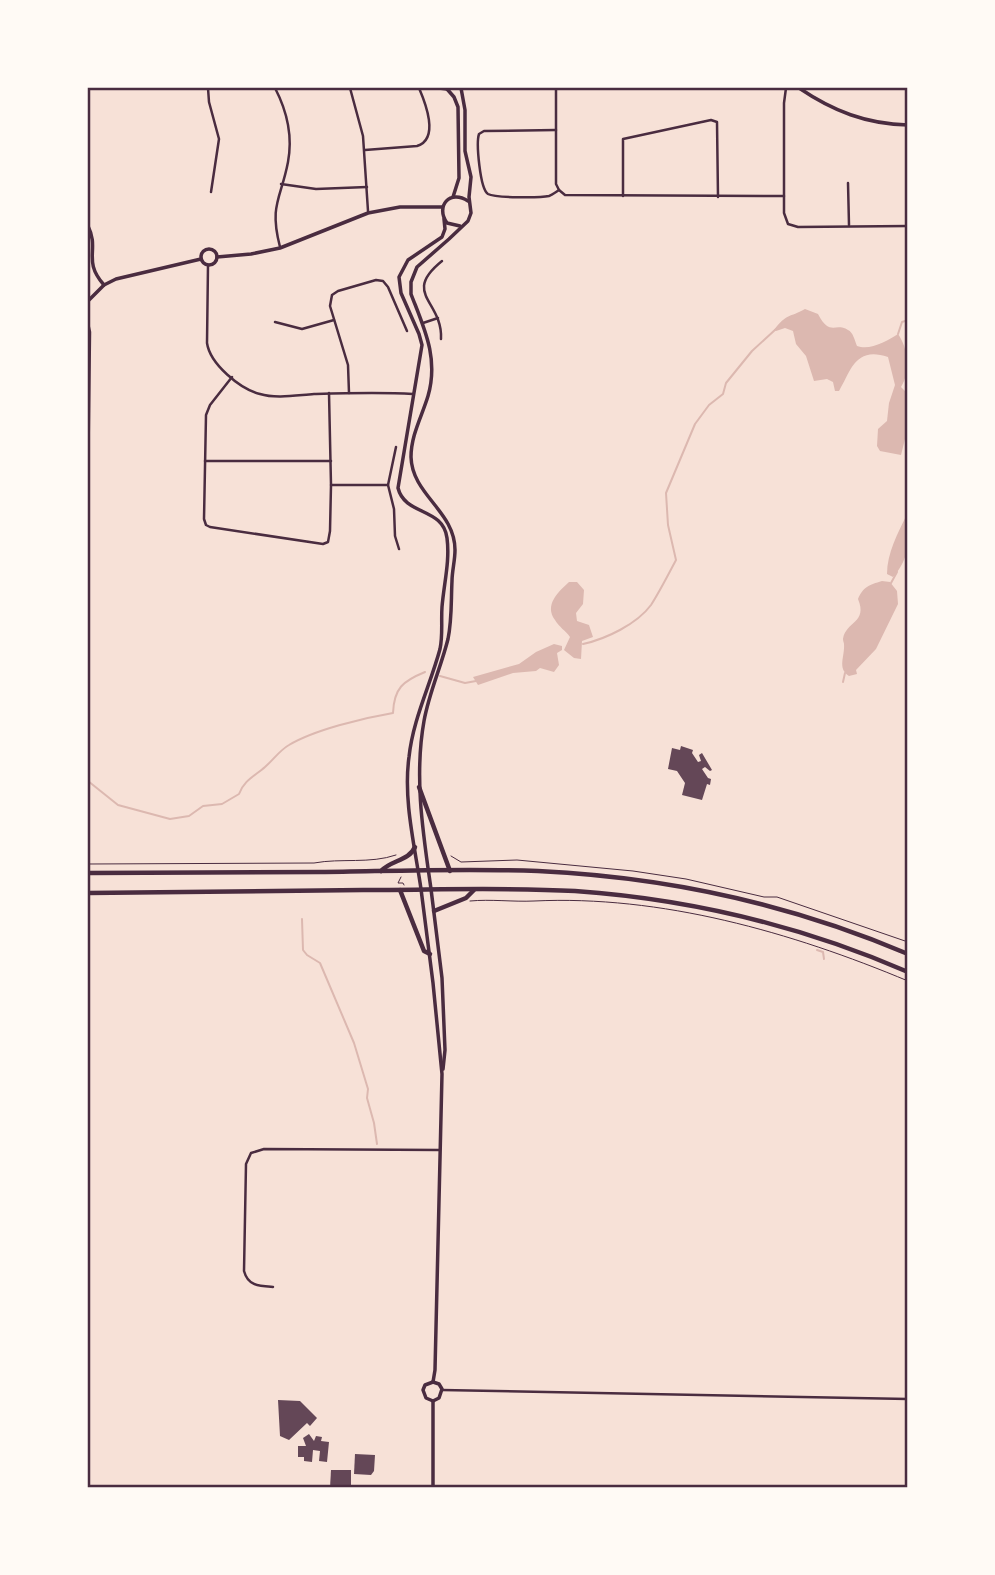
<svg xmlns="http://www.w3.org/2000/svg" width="995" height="1575" font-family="Bitter,serif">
<rect width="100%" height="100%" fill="#f7e1d7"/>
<g fill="#dcb8b0">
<path d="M805,309L818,314C830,337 835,322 848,330C853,332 855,341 857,346C870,351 887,341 898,334C908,348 911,372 901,387L907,393V431L901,455L880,451L877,446L878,429L887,421L889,403L895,385L888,357C855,346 851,371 839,391H835L833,382L827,379L814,381L806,356L796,344L793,331L785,328L776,331L774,330C787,313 789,318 805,309Z"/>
<path d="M907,514C908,541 911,557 893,577L887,574C887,553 898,533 907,514Z"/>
<path d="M882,581L890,582L897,591L898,604L876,649L856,670L857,674L849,676C837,668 845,657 844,644C844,643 843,641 843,639C846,621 868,623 858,599C863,587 869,585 882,581Z"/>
<path d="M569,582H577L584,590L583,604L576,613L577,621L589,625L593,637L582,641L581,659L574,658L564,650L570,637C566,631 559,627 555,620C544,605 558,592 569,582Z"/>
<polygon points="554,644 562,646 562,650 557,653 559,665 554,672 540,668 536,671 513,673 478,685 473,677 519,664 536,652"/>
</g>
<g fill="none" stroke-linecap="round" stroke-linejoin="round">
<g stroke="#dcb8b0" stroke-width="2">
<polyline points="898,334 902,322 908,320"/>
<polyline points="891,583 897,572"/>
<path d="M583,644C606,639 637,624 651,605C660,591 668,575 676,560L668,525L666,493L695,424L709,405L723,394L726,383L752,351L776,329"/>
<polyline points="440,676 465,683 476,681"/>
<polyline points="843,682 845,673"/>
<path d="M88,781L118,805L170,819L189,816L203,806L222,804L239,794C244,780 255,776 265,767C273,760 280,750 289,745C314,730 363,718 393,713C394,688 403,681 425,672"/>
<polyline points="302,919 303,950 307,955 320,963 354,1043 368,1089 367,1098 374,1123 377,1144"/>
<polyline points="817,950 823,952 824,959"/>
</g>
</g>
<g fill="#644757">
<polygon points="681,746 693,750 692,753 698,762 701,761 699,755 702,753 712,770 710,771 705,767 702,769 708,778 711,779 710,785 707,784 702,800 682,795 685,783 677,771 668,769 672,748 680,750"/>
<polygon points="278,1400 300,1401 317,1418 310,1426 307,1423 289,1440 280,1436"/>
<polygon points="309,1434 314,1441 316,1436 322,1437 321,1441 329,1442 327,1462 319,1461 320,1451 313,1450 312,1462 304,1461 304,1457 298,1457 298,1446 306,1446 303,1438"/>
<polygon points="355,1454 375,1455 374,1471 371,1475 354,1474"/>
<polygon points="331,1470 351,1470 351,1488 330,1488"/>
</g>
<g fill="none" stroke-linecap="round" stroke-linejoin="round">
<g stroke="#4a2c40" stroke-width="1">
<polyline points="451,856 461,862 517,860 633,871 686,879 764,897 777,897 908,942"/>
<path d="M88,864L314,863C341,858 370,864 396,855"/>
<polyline points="401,877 398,883 403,883 404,885"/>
<path d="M470,901C491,899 513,902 534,901C661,895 791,932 908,981"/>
</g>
<g stroke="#4a2c40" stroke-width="2.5">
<polyline points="208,88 209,102 219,139 211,192"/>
<path d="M275,88C287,111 293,135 288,162C281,199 269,205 280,247"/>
<polyline points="350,88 363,136 368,211"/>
<polyline points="556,88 556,184 559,190 565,195 784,196"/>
<polyline points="786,88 784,103 784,213 788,224 798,227 908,226"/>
<path d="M556,130L484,131L479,134C476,143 480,189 488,194C495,198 540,198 549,196C552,195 556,192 559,190"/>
<path d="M365,150L417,146C440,139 425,102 419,88"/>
<polyline points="848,183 849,225"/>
<polyline points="281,184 316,189 367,187"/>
<polyline points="623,196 623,139 711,120 717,122 718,197"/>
<path d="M208,265L207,343C210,364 240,389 260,394C276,399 298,395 314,394C348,393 380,392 413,394"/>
<polyline points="275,322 302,329 334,320"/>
<polyline points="88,323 90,332 88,493"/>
<polyline points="423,323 438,318"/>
<path d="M441,339C443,301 401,294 442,261"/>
<polyline points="232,377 210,405 206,415 204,519 206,525 210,527 323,544 328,542 330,531 331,485 329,393"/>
<polyline points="349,393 348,365 330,306 332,295 338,291 376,280 383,281 388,287 407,331"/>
<polyline points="396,447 388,485 394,509 395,536 399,549"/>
<polyline points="205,461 331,461"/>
<polyline points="331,485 388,485"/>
<path d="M273,1287C259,1286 248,1286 244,1271L246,1164L251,1153L264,1149L440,1150"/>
<polyline points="442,1390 908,1399"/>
</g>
<g stroke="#4a2c40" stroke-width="3.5">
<path d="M799,88C833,111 866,124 908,125"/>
<path d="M88,226C100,250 82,260 104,285"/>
<circle cx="209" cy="257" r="8"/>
<polyline points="217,257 251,254 280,248 368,213 400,207 442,207"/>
<polyline points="88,301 104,285 116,279 201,259"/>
<polyline points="421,889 433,983 442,1074 435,1370 433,1382"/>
<polyline points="431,889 442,978 445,1050 443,1069"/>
<polyline points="433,1382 425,1385 423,1390 426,1398 433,1401"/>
<polyline points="433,1382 439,1384 442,1389 439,1398 433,1401"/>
<polyline points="433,1488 433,1401"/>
</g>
<g stroke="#4a2c40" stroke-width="3.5">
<polyline points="439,88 447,89 452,88"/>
<polyline points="447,89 454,97 458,107 459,178 453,197"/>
<path d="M460,226L447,223C435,206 450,189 468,201"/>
<path d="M421,889C415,847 403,800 409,757C413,719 430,686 440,649C443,635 441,621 442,607C444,583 450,561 447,538C443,507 405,516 398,488L422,345L419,334L401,293L399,277L408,260L442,237L445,229L444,219"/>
<path d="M431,889C423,833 414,777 424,721C429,693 441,667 448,639C452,620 451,601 452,581C452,571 455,561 455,550C455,511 412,495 411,457C411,435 422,416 428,396C439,358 424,328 411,294V282L417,267L449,239L468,221L471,213L469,197L471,177L465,151V110L461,88"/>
</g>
<g stroke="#4a2c40" stroke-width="4.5">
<polyline points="419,787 450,871"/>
<path d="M381,871C391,860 409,861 415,847"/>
<path d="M88,873C165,872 243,873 320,872C393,871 465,868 538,871C664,877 791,904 908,954"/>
<polyline points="400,890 424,951 430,954"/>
<path d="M88,893C179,892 271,891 363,890C433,890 504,887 575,891C689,899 802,926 908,972"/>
<polyline points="434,911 466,898 474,890"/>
</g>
</g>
<rect width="995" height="1575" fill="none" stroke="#fffaf5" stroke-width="178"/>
<rect x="89" y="89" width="817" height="1397" fill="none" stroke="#4a2c40" stroke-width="2.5"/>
</svg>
